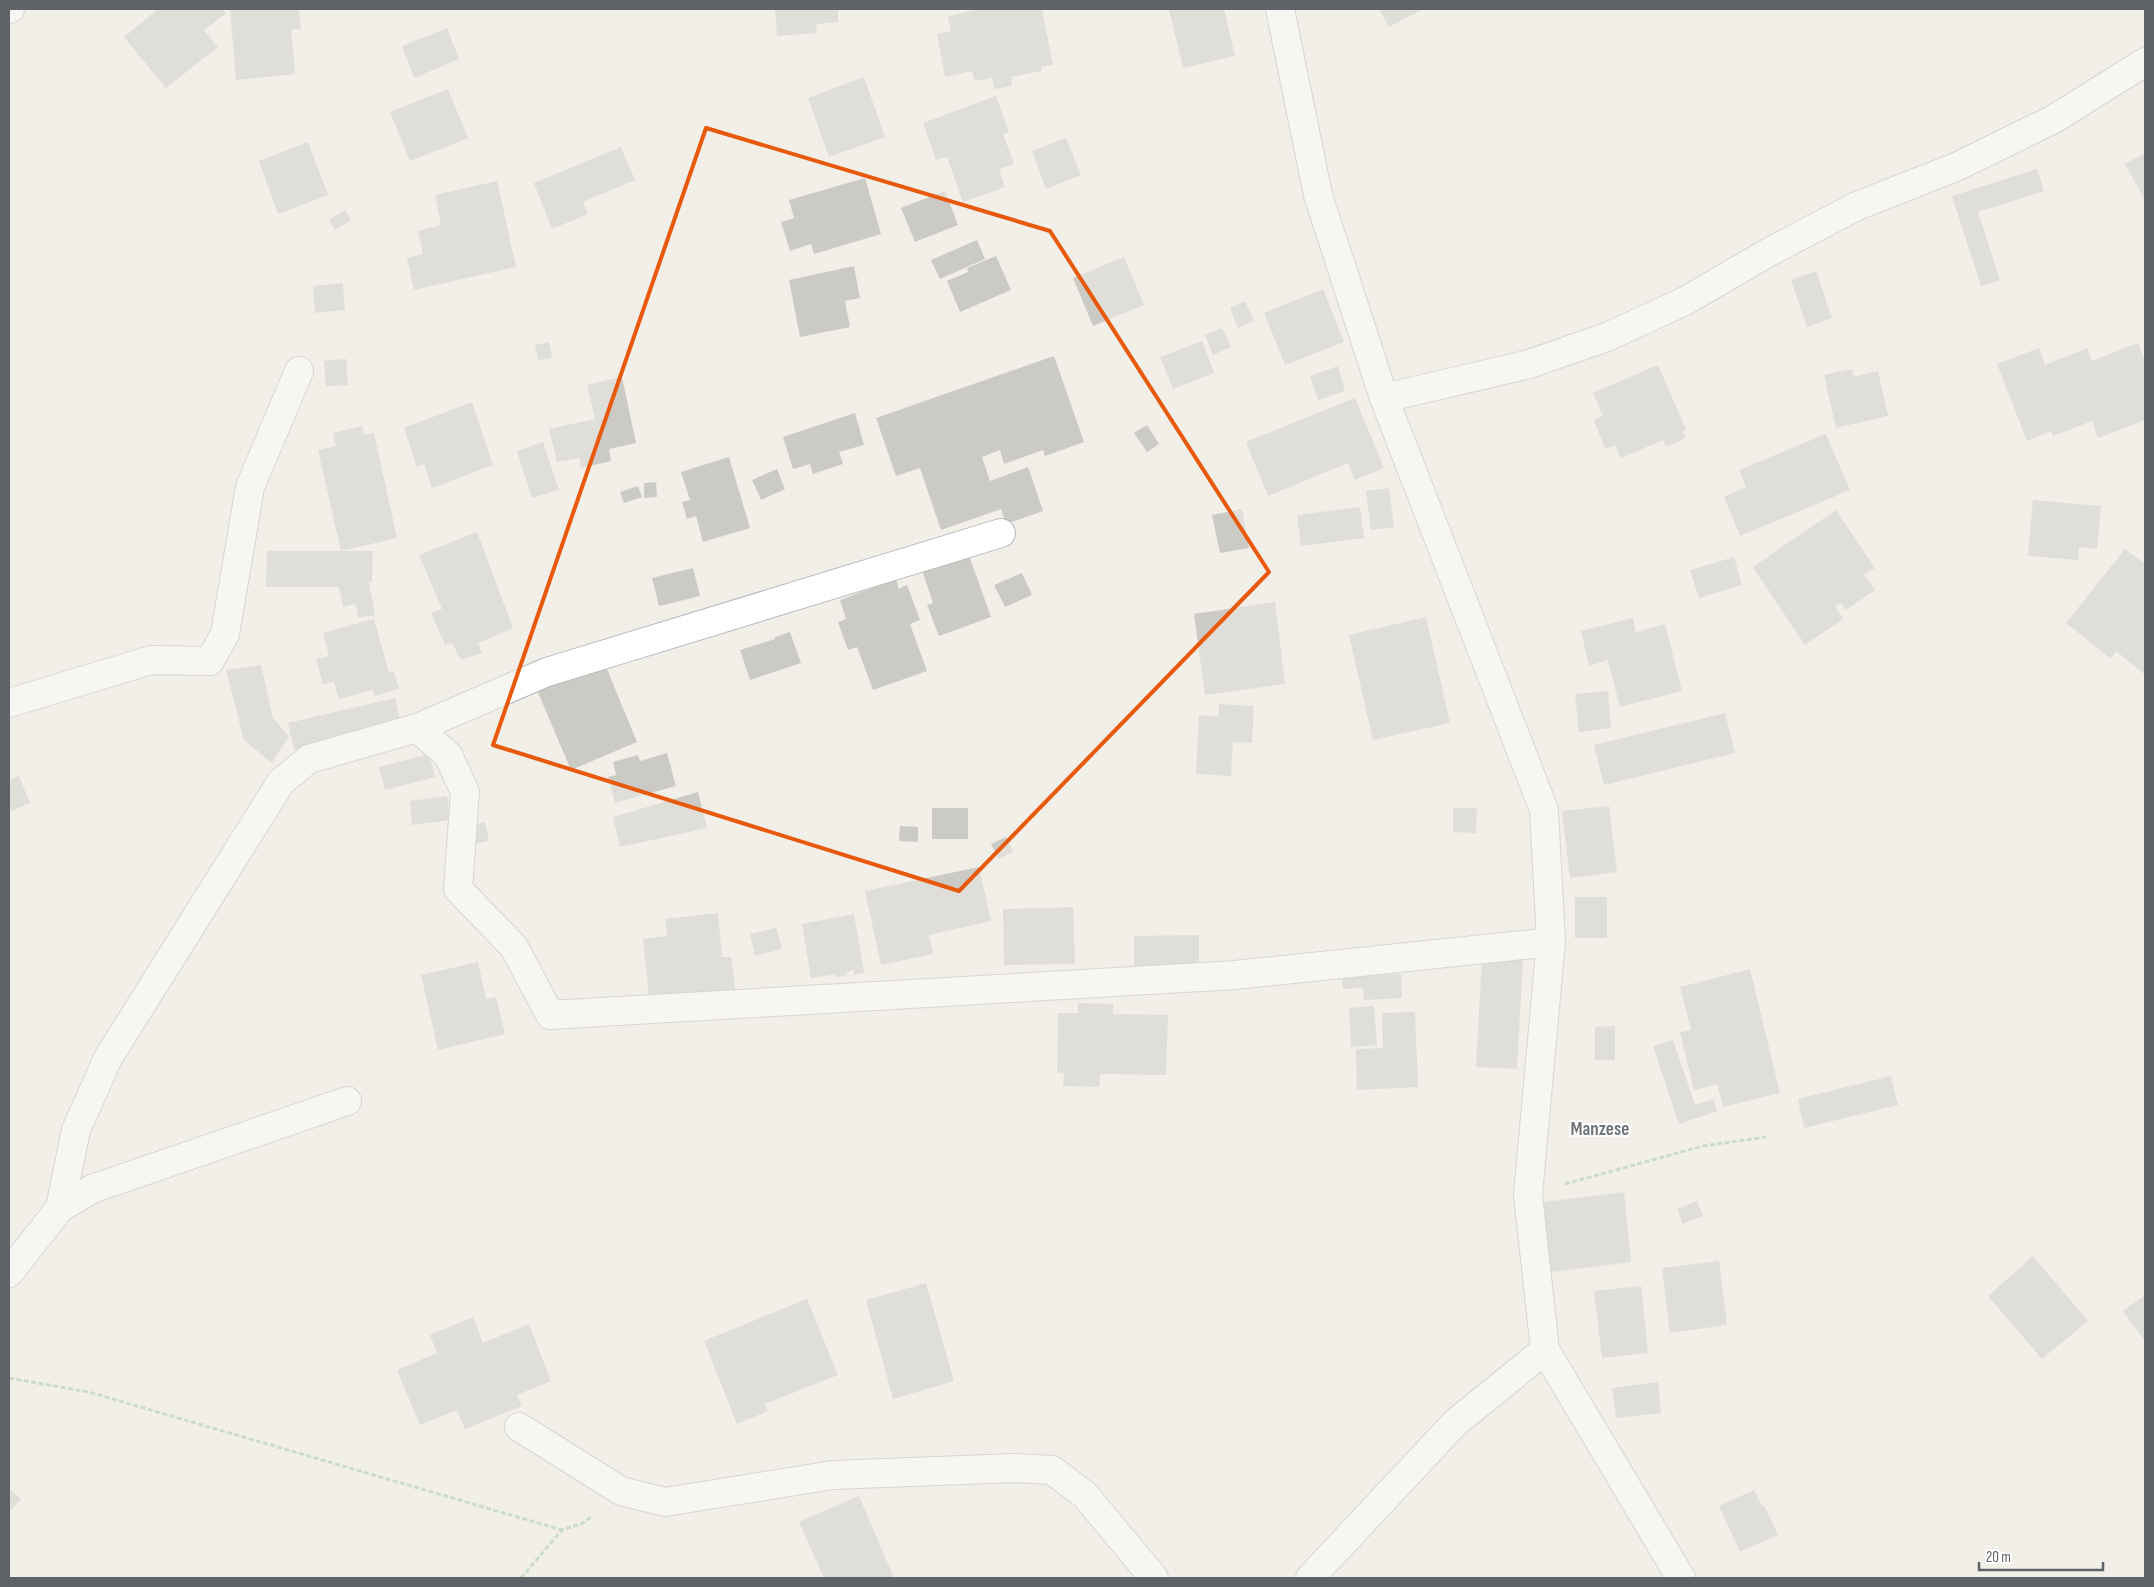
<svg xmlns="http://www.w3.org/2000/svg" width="2154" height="1587" font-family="'Sofia Sans Condensed',sans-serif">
<rect width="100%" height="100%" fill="#f1efe8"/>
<g fill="#cccac5">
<polygon points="158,9 223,9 226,13 204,31 218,47 166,88 124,37"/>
<polygon points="230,9 299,9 301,29 291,29 295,74 236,80"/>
<polygon points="775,9 838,9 838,22 816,24 817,33 777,36"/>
<polygon points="982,9 1042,9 1053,65 1041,67 1042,71 1011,77 1012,86 994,89 992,78 975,81 972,71 945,77 937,34 951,31 948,16"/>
<polygon points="1169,9 1224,9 1235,56 1183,68"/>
<polygon points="1379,9 1423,9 1389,27"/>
<polygon points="447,28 459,59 414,78 402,46"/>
<polygon points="864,77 885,137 829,157 808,98"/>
<polygon points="448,89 468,138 410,161 390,112"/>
<polygon points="996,96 1009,132 1003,134 1014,164 999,169 1005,187 963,202 947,157 936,160 923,123"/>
<polygon points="1066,138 1081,175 1046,189 1032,151"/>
<polygon points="308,142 328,195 278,214 259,161"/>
<polygon points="621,147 635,180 583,202 588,214 552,229 534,183"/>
<polygon points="2145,153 2145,200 2125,164"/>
<polygon points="2037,169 2044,191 1978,212 2000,280 1981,286 1952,196"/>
<polygon points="865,178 881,234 814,254 811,244 790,251 781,222 794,218 789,200"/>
<polygon points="497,181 516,267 414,290 407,258 423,254 418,231 441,225 435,195"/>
<polygon points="945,191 958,225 915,242 901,208"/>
<polygon points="345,210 351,220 335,230 329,220"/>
<polygon points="977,240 985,259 940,279 931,260"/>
<polygon points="996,256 1011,290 960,312 947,281 968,272 967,268"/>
<polygon points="1124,257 1144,305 1093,326 1073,278"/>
<polygon points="854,266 860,298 845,301 850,327 800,337 789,280"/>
<polygon points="1816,271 1832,318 1807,327 1791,280"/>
<polygon points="343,283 345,310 315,313 313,286"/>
<polygon points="1323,289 1344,342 1285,365 1264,313"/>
<polygon points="1245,301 1254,321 1238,328 1230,308"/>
<polygon points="1222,328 1231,347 1213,355 1205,335"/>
<polygon points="1202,341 1214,373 1173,389 1160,357"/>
<polygon points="549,342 552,358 538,360 535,345"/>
<polygon points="2138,343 2145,362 2145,420 2098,438 2092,421 2053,436 2051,431 2027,441 1997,364 2039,348 2045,365 2087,348 2092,361"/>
<polygon points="1054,356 1084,442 1045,456 1043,450 1004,464 1000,450 982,457 990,481 1028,467 1043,511 1006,524 1001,509 941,530 920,468 896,476 876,418"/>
<polygon points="346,359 348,385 326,386 324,361"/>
<polygon points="1658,365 1686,430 1683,432 1686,438 1666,447 1663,440 1621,458 1615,445 1605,449 1594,420 1603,416 1593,393"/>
<polygon points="1338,366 1345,391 1318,400 1310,376"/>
<polygon points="1852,369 1854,377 1878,371 1888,416 1836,428 1824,375"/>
<polygon points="622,377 636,443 609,449 611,461 581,468 579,458 557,462 549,429 595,419 587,385"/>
<polygon points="1355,398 1384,468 1355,480 1348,463 1268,496 1246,442"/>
<polygon points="472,402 493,465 432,488 424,464 417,467 404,428"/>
<polygon points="855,413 864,445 839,452 843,464 813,474 810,464 793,469 783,437"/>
<polygon points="1147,425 1159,444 1147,452 1134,433"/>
<polygon points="362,426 364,435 374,433 397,538 341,551 318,450 336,446 333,433"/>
<polygon points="1826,434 1850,490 1740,536 1724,497 1746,487 1739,470"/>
<polygon points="543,442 559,490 532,498 517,451"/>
<polygon points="729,457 750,528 703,542 696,516 687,519 682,502 690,500 681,472"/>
<polygon points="777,469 785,489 761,500 752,480"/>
<polygon points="656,482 657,497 644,498 644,483"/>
<polygon points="638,486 642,497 624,503 620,492"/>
<polygon points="1389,488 1394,527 1371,530 1366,491"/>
<polygon points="2033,500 2101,506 2097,549 2079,547 2078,560 2028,556"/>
<polygon points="1360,507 1364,538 1301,546 1297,515"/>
<polygon points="1242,509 1249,548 1220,553 1212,515"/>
<polygon points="1836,510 1875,568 1864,575 1875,590 1846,610 1841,603 1835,606 1843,619 1805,645 1753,567"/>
<polygon points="477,532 513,628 478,643 482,653 461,660 452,643 445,645 431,613 442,609 419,555"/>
<polygon points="2125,549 2145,564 2144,674 2116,651 2111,659 2066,623"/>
<polygon points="967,550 991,617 939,636 927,605 933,603 921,567"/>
<polygon points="267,551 373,551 372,582 369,582 375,615 358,618 356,604 343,607 339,587 266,587"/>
<polygon points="1734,557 1742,585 1699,598 1690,570"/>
<polygon points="693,568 700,596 659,606 652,578"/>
<polygon points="1022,573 1032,595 1005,607 994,585"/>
<polygon points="896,579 899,589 907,585 920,620 910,624 927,671 873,690 857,647 848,650 838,622 846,619 840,600"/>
<polygon points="1275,602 1285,684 1205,695 1194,614"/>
<polygon points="1426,617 1450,723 1373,740 1349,635"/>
<polygon points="1633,618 1636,632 1665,624 1682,691 1620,707 1608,660 1589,666 1581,631"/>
<polygon points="374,619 389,673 394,672 399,689 375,696 373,690 339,699 334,682 323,684 316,659 329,656 323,633"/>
<polygon points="790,632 801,663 750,680 740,650 775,639 775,637"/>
<polygon points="604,662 637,742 571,770 537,690"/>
<polygon points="261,665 273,718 289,736 272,763 244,740 226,670"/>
<polygon points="1608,691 1611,728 1579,732 1575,694"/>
<polygon points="395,698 401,725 294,750 288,723"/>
<polygon points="1219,704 1254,706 1252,743 1233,742 1231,776 1196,774 1199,715 1219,717"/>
<polygon points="1725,713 1735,753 1604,785 1594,745"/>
<polygon points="667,753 676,786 615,803 608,777 616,775 613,762 638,755 640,761"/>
<polygon points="429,754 435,777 385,790 379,767"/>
<polygon points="19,776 30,803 9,812 9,780"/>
<polygon points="698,792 707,828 620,847 613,817"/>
<polygon points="447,796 450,820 412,825 410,801"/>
<polygon points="1609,806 1617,872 1570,878 1562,811"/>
<rect x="932" y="808" width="36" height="31"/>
<polygon points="1453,808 1477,808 1476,833 1453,832"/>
<polygon points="485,822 489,841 474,844 471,825"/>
<polygon points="900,826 918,827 918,842 899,841"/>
<polygon points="1006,837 1013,852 999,859 991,844"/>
<polygon points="979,867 991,921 929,935 933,954 881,965 865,891"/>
<rect x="1575" y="897" width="32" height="41"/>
<polygon points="1073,907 1075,964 1004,965 1003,909"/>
<polygon points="718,913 722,957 731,957 736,995 650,1005 643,939 667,936 665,919"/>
<polygon points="854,914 864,973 854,975 854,970 846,972 847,975 836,977 835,974 811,978 802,924"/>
<polygon points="776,928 782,949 755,956 750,934"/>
<polygon points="1199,935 1199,970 1134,971 1134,936"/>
<polygon points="1482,957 1523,959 1517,1069 1476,1067"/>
<polygon points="478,962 486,999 496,997 505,1034 438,1050 421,975"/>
<polygon points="1750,969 1780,1093 1723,1107 1717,1084 1694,1090 1680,1032 1691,1030 1680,987"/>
<polygon points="1401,974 1402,998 1364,1000 1363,988 1343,989 1342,976"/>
<polygon points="1078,1003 1113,1004 1113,1014 1168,1015 1166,1075 1100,1074 1099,1087 1063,1086 1064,1073 1057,1072 1058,1013 1078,1013"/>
<polygon points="1374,1006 1377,1045 1351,1047 1349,1008"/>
<polygon points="1415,1012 1418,1087 1357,1090 1356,1049 1383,1048 1382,1013"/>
<polygon points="1615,1026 1615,1060 1595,1060 1595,1027"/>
<polygon points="1673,1040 1695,1105 1713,1099 1717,1111 1679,1124 1653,1046"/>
<polygon points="1891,1076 1898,1105 1804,1128 1798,1099"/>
<polygon points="1624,1192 1631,1262 1544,1273 1536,1203"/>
<polygon points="1697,1201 1703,1216 1683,1224 1677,1209"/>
<polygon points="2033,1256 2088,1321 2042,1359 1988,1296"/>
<polygon points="1719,1261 1727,1325 1670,1333 1662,1268"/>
<polygon points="926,1283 954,1381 893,1399 866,1300"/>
<polygon points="1641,1286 1648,1353 1602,1358 1594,1291"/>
<polygon points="2145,1295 2145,1341 2123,1311"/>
<polygon points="807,1299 838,1375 765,1404 768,1411 737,1424 704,1341"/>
<polygon points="473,1317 483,1343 529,1324 551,1381 517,1395 522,1406 465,1429 457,1410 420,1425 397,1370 437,1353 430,1335"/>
<polygon points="1658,1382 1661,1413 1616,1418 1612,1388"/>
<polygon points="9,1488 21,1499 9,1512"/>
<polygon points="1754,1490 1762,1506 1764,1505 1778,1535 1740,1552 1719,1506"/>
<polygon points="859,1496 894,1578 824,1578 799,1522"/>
</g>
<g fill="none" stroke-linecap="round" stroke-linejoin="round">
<defs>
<g id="minor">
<polyline points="9,9 10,9"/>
<polyline points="1280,9 1318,195 1384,398 1544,810 1551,942 1528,1195 1545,1350 1681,1578"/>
<polyline points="1384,398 1526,365 1607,337 1685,301 1771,251 1857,206 1956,167 2054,119 2145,62"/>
<polyline points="9,703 151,660 210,661 225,634 250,487 299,371"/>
<polyline points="417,728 448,755 465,792 458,889 514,947 550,1015 1235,975 1551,942"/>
<polyline points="60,1208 76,1130 108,1058 281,782 309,759 417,728 547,672 1001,533"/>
<polyline points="9,1273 60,1208 92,1189 347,1101"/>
<polyline points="519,1427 621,1491 665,1502 833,1475 1014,1468 1052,1470 1085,1495 1154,1578"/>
<polyline points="1310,1578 1455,1423 1545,1350"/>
</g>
</defs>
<use href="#minor" stroke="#b5b8bc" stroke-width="30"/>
<g stroke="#9cc7a9" stroke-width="3" stroke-dasharray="5 2.5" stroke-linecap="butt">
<polyline points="1565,1184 1703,1146 1766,1137"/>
<polyline points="9,1378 89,1392 562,1530"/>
<polyline points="521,1578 562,1530 583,1523 592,1516"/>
</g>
<use href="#minor" stroke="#fff" stroke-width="28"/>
</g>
<path d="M0 0H2154V1587H0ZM706,128L1050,231L1269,572L959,891L493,745Z" fill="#f1efe8" fill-opacity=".55" fill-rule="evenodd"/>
<path fill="none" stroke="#e8590c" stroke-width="4" stroke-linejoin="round" d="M706,128L1050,231L1269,572L959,891L493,745Z"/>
<g text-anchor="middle" stroke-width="4" stroke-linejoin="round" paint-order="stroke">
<g font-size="19" font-weight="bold" fill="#70757a" stroke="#fff">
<text x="1600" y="1135">Manzese</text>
</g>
</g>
<rect width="2154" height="1587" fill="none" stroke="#5f6368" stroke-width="20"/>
<path d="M1979 1562v8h124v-8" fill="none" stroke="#5f6368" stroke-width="2.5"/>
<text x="1986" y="1562" font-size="15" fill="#5f6368" stroke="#ffffff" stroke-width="4" paint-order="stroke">20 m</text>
</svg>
